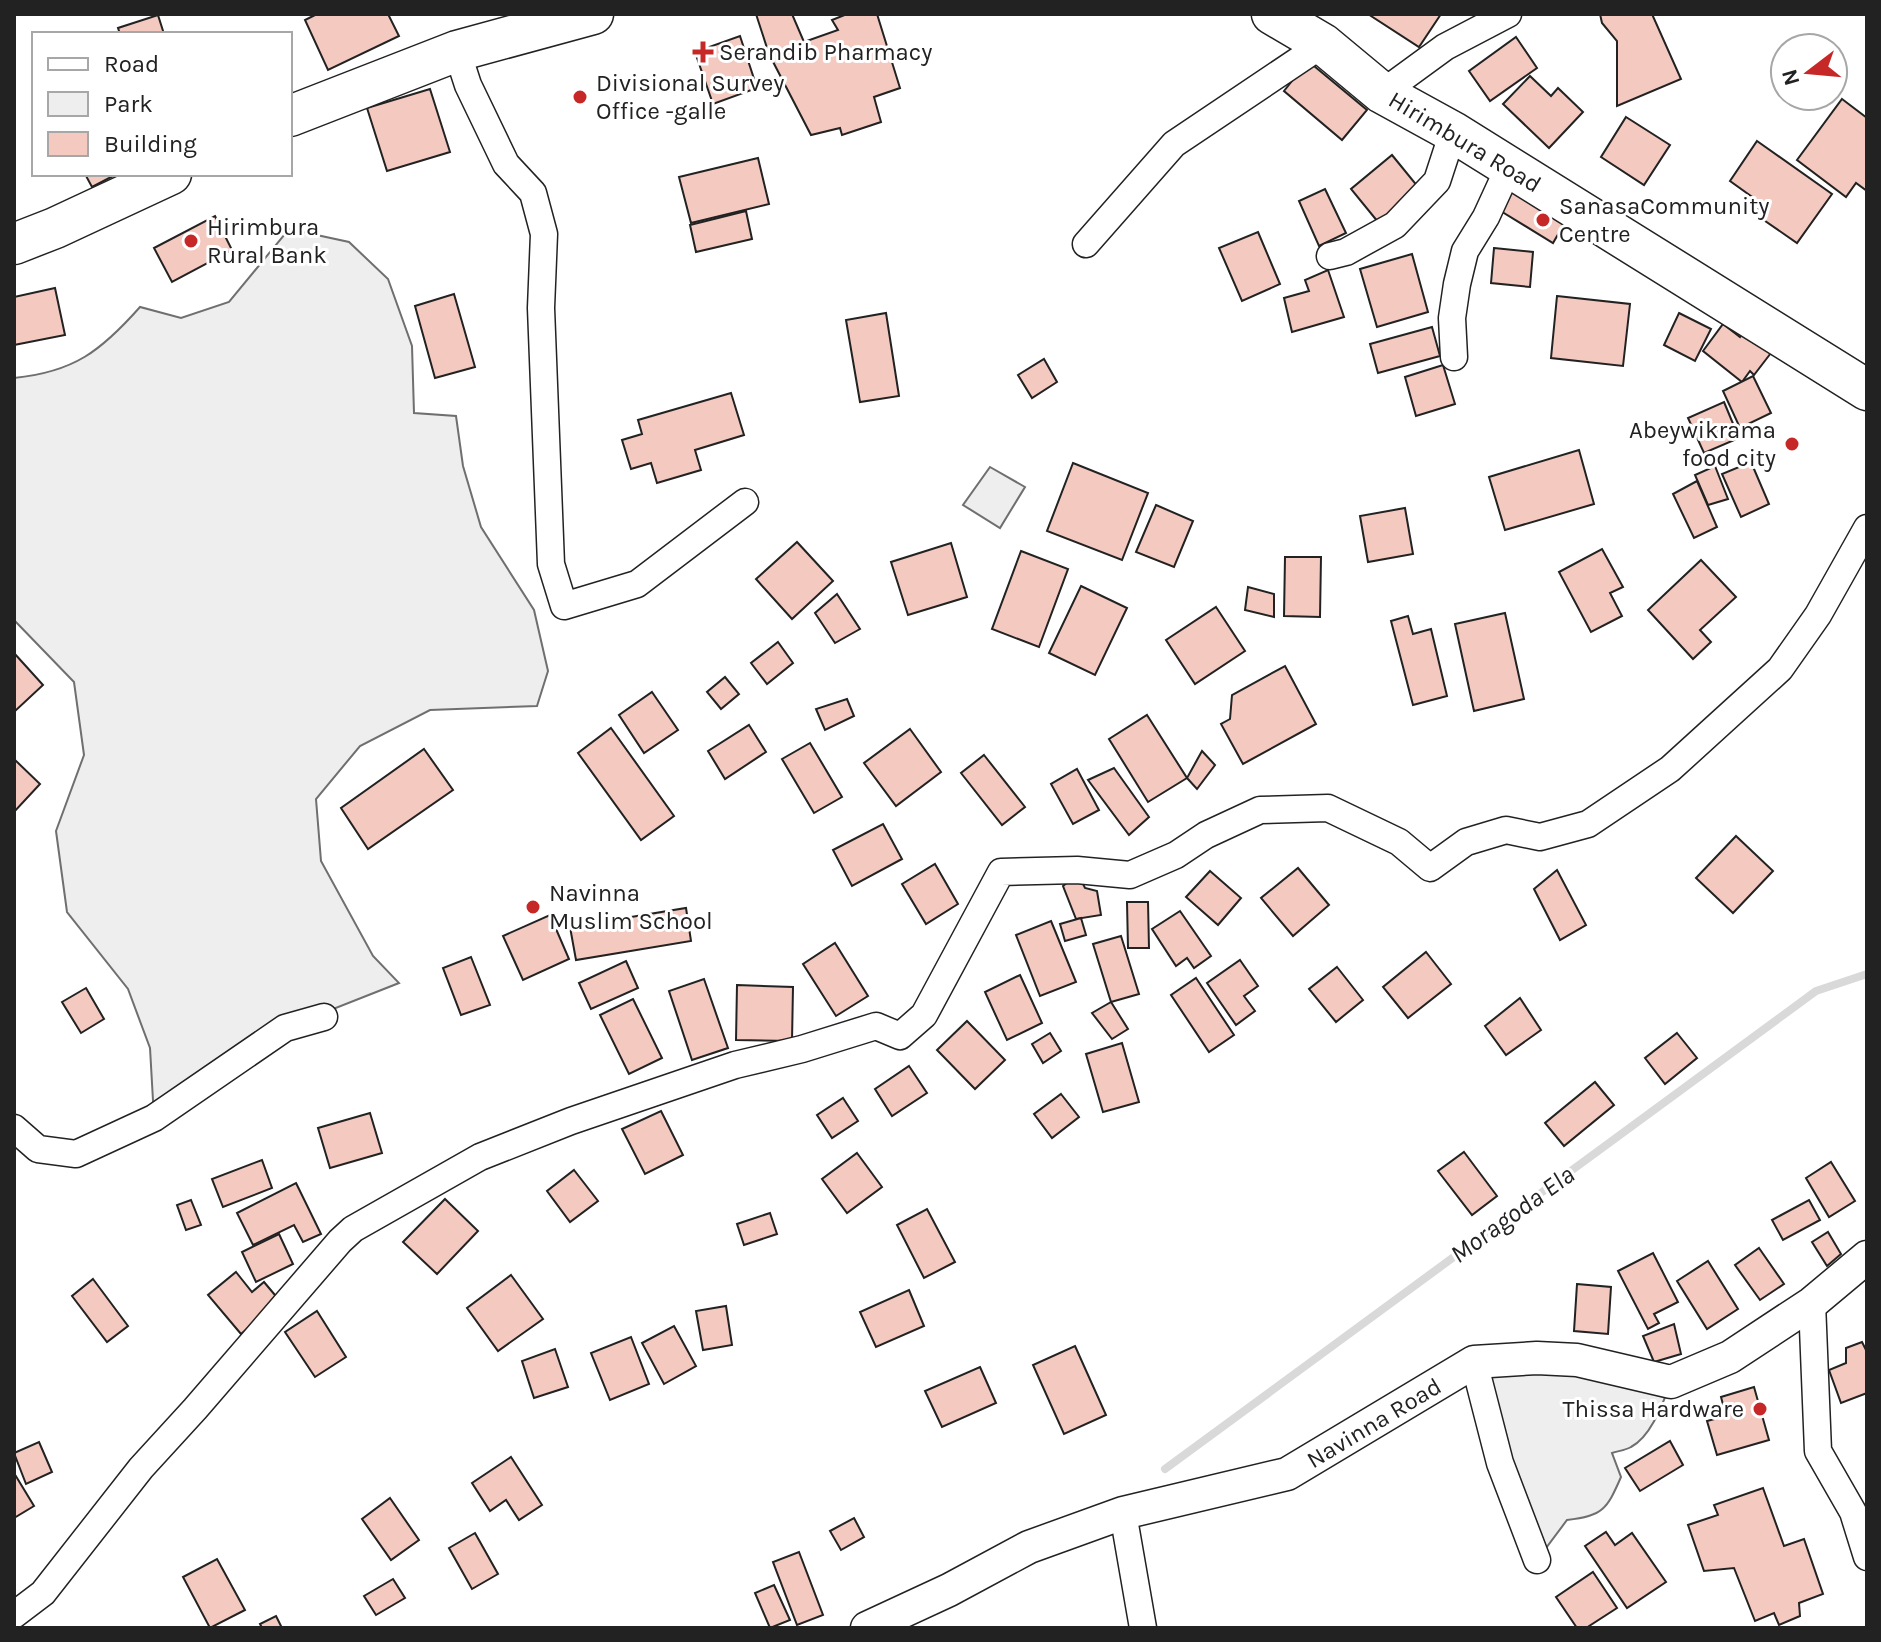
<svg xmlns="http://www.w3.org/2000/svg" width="1881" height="1642" font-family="Karla,sans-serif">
<rect width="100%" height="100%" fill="#fff"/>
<g fill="#eee" stroke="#6f6f6f" stroke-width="2">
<path d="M289,229L349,242L388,279L412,346L414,413L456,416L463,466L481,527L534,610L548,671L537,706L430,710L360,746L316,799L321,861L373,956L399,983L285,1028L154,1118L150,1048L128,989L67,912L56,831L84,755L74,682L14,620V378C74,372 101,351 140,307L181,318L229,302Z"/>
<polygon points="990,467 1025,487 1000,528 963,505"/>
<path d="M1474,1362L1671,1382C1663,1402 1652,1436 1631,1447C1626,1450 1618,1451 1612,1453L1621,1477C1607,1509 1603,1516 1567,1520L1537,1560Z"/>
</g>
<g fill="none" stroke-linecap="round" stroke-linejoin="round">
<polyline stroke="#d9d9d9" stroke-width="8" points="1165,1469 1816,991 1867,974"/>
</g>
<g fill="#f3c9c0" stroke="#222" stroke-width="2">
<polygon points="317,14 388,14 399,36 328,70 305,20"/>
<polygon points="756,14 792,14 804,42 838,30 832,20 847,14 877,14 900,88 874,97 881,122 842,135 840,128 811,135 769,54"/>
<polygon points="1368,14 1441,14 1419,47"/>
<polygon points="1600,14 1652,14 1681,79 1617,106 1617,41 1602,23"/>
<polygon points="158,15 164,34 120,34 118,28"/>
<polygon points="740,36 757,88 713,104 695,52"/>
<polygon points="1516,37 1537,68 1490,101 1469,71"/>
<polygon points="1308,61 1367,110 1342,140 1284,91"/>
<polygon points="1530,76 1551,96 1558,88 1583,112 1549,148 1503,104"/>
<polygon points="430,89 450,152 387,171 367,108"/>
<polygon points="1842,99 1867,118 1867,191 1856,183 1846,197 1797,160"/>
<polygon points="1626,117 1670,145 1644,185 1601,157"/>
<polygon points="1757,141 1832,194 1797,243 1755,214 1762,204 1730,181"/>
<polygon points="1392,155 1419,188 1378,222 1351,189"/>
<polygon points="758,158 769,204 691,223 679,177"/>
<polygon points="85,174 117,174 92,187"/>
<polygon points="1517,180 1571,212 1553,243 1499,210"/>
<polygon points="1325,189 1346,233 1319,246 1299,201"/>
<polygon points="746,211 752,239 696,252 690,225"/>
<polygon points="215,216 232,250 172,282 154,248"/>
<polygon points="1258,232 1280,284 1242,301 1219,248"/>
<polygon points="1494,248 1533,252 1530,287 1491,283"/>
<polygon points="1412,254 1428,312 1377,327 1360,269"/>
<polygon points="1328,270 1344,317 1292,332 1284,298 1309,291 1305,280"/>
<polygon points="55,288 65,335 14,345 14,297"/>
<polygon points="454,294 475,367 435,378 415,306"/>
<polygon points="1557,296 1630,304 1623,366 1551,358"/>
<polygon points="886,313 899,396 860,402 846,320"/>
<polygon points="1679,313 1711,329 1695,361 1664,345"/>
<polygon points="1723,324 1740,337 1747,327 1774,349 1754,375 1750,371 1742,382 1703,351"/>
<polygon points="1432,327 1440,356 1378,373 1370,344"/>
<polygon points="1044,359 1057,382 1032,398 1018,375"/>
<polygon points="1443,365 1455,404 1416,416 1405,377"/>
<polygon points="1753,376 1771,413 1740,428 1723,391"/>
<polygon points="731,393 744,435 695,450 701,470 657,483 651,463 631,469 622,440 642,434 638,420"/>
<polygon points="1724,402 1739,438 1704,453 1688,418"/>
<polygon points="1579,450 1594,504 1505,530 1489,477"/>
<polygon points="1751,462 1769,504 1741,517 1722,474"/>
<polygon points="1073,463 1148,493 1122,560 1047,531"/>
<polygon points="1715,466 1728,499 1708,505 1695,475"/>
<polygon points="1697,481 1717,527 1694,538 1673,494"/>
<polygon points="1156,505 1193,521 1174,567 1136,552"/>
<polygon points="1405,508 1413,554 1368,562 1360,516"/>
<polygon points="797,542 833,581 792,619 756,579"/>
<polygon points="951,543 967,597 908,615 891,562"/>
<polygon points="1602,549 1623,587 1610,593 1622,616 1591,632 1559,572"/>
<polygon points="1021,551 1068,569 1039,647 992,629"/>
<polygon points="1285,557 1321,557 1320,617 1284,616"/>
<polygon points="1701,560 1736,597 1700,630 1711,642 1693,659 1648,610"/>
<polygon points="1081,586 1127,608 1095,675 1049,653"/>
<polygon points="1248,587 1274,594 1274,617 1245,610"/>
<polygon points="837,594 860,629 835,643 815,613"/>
<polygon points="1216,607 1245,651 1195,684 1166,640"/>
<polygon points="1505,613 1524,699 1474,711 1455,624"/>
<polygon points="1408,616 1413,634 1431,629 1447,696 1413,705 1391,621"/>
<polygon points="778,642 793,663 767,684 751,663"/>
<polygon points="14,653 43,685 14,712"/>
<polygon points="1285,666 1316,724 1243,764 1221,724 1230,719 1232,695"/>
<polygon points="725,677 739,694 721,709 707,692"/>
<polygon points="652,692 678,730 644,753 619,715"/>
<polygon points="847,699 854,716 825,730 816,709"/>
<polygon points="1147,715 1187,778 1148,802 1109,739"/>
<polygon points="749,725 766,752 725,779 708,751"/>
<polygon points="611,728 674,816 641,840 578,753"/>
<polygon points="910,729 941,772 896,806 864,763"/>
<polygon points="810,743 842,797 814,813 782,759"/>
<polygon points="424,749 453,790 368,849 341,808"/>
<polygon points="1202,751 1215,765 1197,789 1187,778"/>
<polygon points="984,755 1025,807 1002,825 961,773"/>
<polygon points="14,759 40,784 14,812"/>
<polygon points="1114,768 1149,817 1129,835 1088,780"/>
<polygon points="1077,769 1099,810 1073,824 1051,784"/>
<polygon points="883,824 902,859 852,886 833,850"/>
<polygon points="1736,836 1773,871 1733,913 1696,878"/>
<polygon points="935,864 958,904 926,924 902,884"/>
<polygon points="1298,868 1329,905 1293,936 1261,898"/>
<polygon points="1557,870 1586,925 1560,940 1534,889"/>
<polygon points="1210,871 1241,898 1218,925 1186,897"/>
<polygon points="1078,874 1085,888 1097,891 1101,915 1076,919 1063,886"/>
<polygon points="1127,902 1148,902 1149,948 1128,948"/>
<polygon points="686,908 691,941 576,960 570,927"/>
<polygon points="1180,911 1211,956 1194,968 1187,958 1176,966 1152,929"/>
<polygon points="550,915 569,959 523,980 503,936"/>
<polygon points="1081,918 1086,935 1065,941 1060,924"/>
<polygon points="1051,921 1076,982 1040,996 1016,935"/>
<polygon points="1121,936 1139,994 1111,1002 1093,944"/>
<polygon points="835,943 868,996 836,1016 803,964"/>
<polygon points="1426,952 1451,984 1408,1018 1383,987"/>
<polygon points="471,957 490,1005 461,1015 443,968"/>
<polygon points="1240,960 1258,986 1244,996 1255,1011 1236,1025 1207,983"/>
<polygon points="626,961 638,988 591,1009 579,983"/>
<polygon points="1337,967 1363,1000 1336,1022 1309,989"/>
<polygon points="1020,975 1042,1023 1007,1040 985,992"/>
<polygon points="1196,978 1234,1035 1209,1052 1171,995"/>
<polygon points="704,979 728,1048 692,1060 669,991"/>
<polygon points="737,985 793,987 792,1041 736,1040"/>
<polygon points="86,988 104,1019 81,1033 62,1002"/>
<polygon points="1520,998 1541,1030 1506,1055 1485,1026"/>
<polygon points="633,999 662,1058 629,1074 600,1015"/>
<polygon points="1111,1002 1128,1029 1112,1039 1092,1013"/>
<polygon points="967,1021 1005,1060 975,1089 937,1050"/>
<polygon points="1050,1033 1061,1051 1043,1063 1032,1044"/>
<polygon points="1677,1033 1697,1058 1665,1084 1645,1058"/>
<polygon points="1122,1043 1139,1102 1103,1112 1086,1054"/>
<polygon points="909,1066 927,1093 892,1116 875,1089"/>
<polygon points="1595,1082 1614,1105 1564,1146 1545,1123"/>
<polygon points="1061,1094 1079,1117 1052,1138 1034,1114"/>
<polygon points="843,1098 858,1121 832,1138 817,1115"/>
<polygon points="661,1111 683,1155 645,1174 622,1129"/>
<polygon points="370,1113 382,1153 330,1168 318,1128"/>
<polygon points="1464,1152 1497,1196 1472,1215 1438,1171"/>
<polygon points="857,1153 882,1187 847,1213 822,1179"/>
<polygon points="262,1160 272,1188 223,1207 212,1179"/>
<polygon points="1831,1162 1855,1201 1829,1217 1806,1178"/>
<polygon points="574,1170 598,1201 570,1222 547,1191"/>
<polygon points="296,1183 321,1234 303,1242 294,1225 253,1245 237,1213"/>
<polygon points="445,1199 478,1231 437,1274 403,1242"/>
<polygon points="191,1200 201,1225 186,1230 177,1205"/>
<polygon points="1809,1200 1820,1220 1783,1240 1772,1220"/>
<polygon points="927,1209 955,1262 924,1278 897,1225"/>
<polygon points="770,1213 777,1234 744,1245 737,1224"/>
<polygon points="1828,1232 1841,1254 1827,1266 1812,1242"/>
<polygon points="279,1234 293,1264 256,1282 242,1252"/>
<polygon points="1759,1248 1784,1284 1760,1300 1735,1265"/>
<polygon points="1653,1253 1678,1302 1654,1314 1659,1323 1648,1329 1618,1271"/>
<polygon points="1708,1261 1738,1309 1707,1329 1677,1281"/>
<polygon points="236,1272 252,1292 264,1282 280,1301 241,1334 208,1295"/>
<polygon points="511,1275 543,1319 498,1351 467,1308"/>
<polygon points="93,1279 128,1326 107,1342 72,1296"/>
<polygon points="1577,1284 1611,1287 1608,1334 1574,1331"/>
<polygon points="909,1290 924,1326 876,1347 860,1312"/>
<polygon points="726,1306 732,1345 703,1350 696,1311"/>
<polygon points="317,1311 346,1357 315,1377 285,1332"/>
<polygon points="1674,1324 1681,1354 1654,1362 1643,1336"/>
<polygon points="674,1326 696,1366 664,1384 642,1343"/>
<polygon points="631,1337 649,1384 610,1400 591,1353"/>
<polygon points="1862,1342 1867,1352 1867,1393 1841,1403 1829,1370 1846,1363 1846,1348"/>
<polygon points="1075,1346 1106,1415 1064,1434 1033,1365"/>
<polygon points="555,1349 568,1387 534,1398 522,1361"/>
<polygon points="980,1367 996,1403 942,1427 925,1391"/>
<polygon points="1754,1387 1769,1440 1717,1455 1707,1421 1726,1416 1721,1397"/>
<polygon points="1670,1441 1683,1465 1640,1491 1625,1468"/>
<polygon points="39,1442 52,1472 26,1484 14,1453"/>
<polygon points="511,1457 542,1505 519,1520 506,1500 490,1511 472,1483"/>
<polygon points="14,1473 34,1506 14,1518"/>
<polygon points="1763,1488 1784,1546 1804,1539 1823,1594 1799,1603 1800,1616 1779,1625 1774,1613 1755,1621 1734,1568 1704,1571 1688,1525 1718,1515 1714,1505"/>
<polygon points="390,1498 419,1540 391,1560 362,1519"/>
<polygon points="854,1518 864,1537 841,1550 830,1531"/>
<polygon points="1606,1532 1615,1545 1632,1533 1666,1582 1627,1608 1585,1546"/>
<polygon points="475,1533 498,1574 472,1589 449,1548"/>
<polygon points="799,1552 823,1615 797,1625 773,1562"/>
<polygon points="217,1559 245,1610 210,1628 183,1577"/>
<polygon points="1593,1572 1617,1608 1586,1628 1577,1628 1556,1597"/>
<polygon points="393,1579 405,1598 376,1615 364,1596"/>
<polygon points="774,1585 790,1620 770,1628 755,1593"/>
<polygon points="276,1616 282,1628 262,1628 260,1624"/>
</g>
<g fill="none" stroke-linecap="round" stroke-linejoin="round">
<defs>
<g id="minor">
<polyline points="457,51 468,85 506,164 533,193 544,234 541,308 551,564 564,606 637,584 745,502"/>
<polyline points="1382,93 1445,47 1508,14"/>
<polyline points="1086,244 1174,144 1323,44"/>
<polyline points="1330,256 1346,252 1395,225 1437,181 1453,132"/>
<polyline points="1454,357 1452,318 1457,284 1465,251 1486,217 1509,167"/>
<polyline points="14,1128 38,1149 76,1154 154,1118 285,1028 324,1017"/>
<polyline points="1812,1303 1818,1451 1853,1512 1867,1557"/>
<polyline points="1474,1362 1500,1463 1537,1560"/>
<polyline points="1123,1513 1143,1628"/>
<polyline points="14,1615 43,1593 141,1468 195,1409 340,1241 353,1229 480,1157 571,1121 735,1065 802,1049 876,1026 900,1036 924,1015 1001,872 1077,870 1130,875 1176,855 1206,835 1260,810 1328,808 1399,842 1430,868 1466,842 1506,830 1540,837 1588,824 1670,769 1780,669 1818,615 1867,528"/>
</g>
<polyline id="tertiary" points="867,1628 949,1590 1029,1547 1123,1513 1287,1474 1474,1362 1537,1358 1577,1360 1671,1382 1730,1357 1812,1303 1867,1257"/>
<g id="primary">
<polyline points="1272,14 1323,44 1382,93 1453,132 1867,390"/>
<polyline points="290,116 457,51 593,14"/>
<polyline points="14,244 55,228 171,174"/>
</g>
</defs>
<use href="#minor" stroke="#222" stroke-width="29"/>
<use href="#tertiary" stroke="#222" stroke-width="35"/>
<use href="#primary" stroke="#222" stroke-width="43"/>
<use href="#minor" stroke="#fff" stroke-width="26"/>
<use href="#tertiary" stroke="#fff" stroke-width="32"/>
<use href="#primary" stroke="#fff" stroke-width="40"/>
</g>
<g fill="#c62828" stroke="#fff" stroke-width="3">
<path d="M699 40h8v8h8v8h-8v8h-8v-8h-8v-8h8z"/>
<circle cx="580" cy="97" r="8"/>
<circle cx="1543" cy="220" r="8"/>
<circle cx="191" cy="241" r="8"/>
<circle cx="1792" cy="444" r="8"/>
<circle cx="533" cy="907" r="8"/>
<circle cx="1760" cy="1409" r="8"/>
</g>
<g text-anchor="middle" stroke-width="6" stroke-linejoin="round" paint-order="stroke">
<g font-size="24" fill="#222" stroke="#fff" text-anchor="start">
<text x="719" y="60">Serandib Pharmacy</text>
<text x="596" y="91">Divisional Survey<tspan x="596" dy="28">Office -galle</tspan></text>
<text x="1559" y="214">SanasaCommunity<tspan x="1559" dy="28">Centre</tspan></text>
<text x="207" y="235">Hirimbura<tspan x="207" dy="28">Rural Bank</tspan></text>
<text x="1776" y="438" text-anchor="end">Abeywikrama<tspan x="1776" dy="28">food city</tspan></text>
<text x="549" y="901">Navinna<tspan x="549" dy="28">Muslim School</tspan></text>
<text x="1744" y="1417" text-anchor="end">Thissa Hardware</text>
</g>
<g font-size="24" fill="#222" stroke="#fff">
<text transform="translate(1465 142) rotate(31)" y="8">Hirimbura Road</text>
<text transform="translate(1374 1423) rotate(-31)" y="8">Navinna Road</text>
</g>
<g font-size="26" font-style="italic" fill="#222" stroke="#fff">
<text transform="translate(1512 1214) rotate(-36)" y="9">Moragoda Ela</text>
</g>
</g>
<rect width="1881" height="1642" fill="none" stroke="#222222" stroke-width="32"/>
<rect x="32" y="32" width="260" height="144" fill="#ffffff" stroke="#a7a7a7" stroke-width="2"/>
<rect x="48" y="58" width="40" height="12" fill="#ffffff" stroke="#a7a7a7" stroke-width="2"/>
<text x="104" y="72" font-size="24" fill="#222222">Road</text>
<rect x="48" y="92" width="40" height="24" fill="#eeeeee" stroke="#a7a7a7" stroke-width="2"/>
<text x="104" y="112" font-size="24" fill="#222222">Park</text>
<rect x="48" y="132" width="40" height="24" fill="#f3c9c0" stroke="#a7a7a7" stroke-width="2"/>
<text x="104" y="152" font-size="24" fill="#222222">Building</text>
<g transform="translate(1809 72) rotate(254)"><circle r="38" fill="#ffffff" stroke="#a7a7a7" stroke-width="2"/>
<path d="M0-6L14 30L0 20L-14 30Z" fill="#c62828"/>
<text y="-12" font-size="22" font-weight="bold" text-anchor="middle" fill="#222222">N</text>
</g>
</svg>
